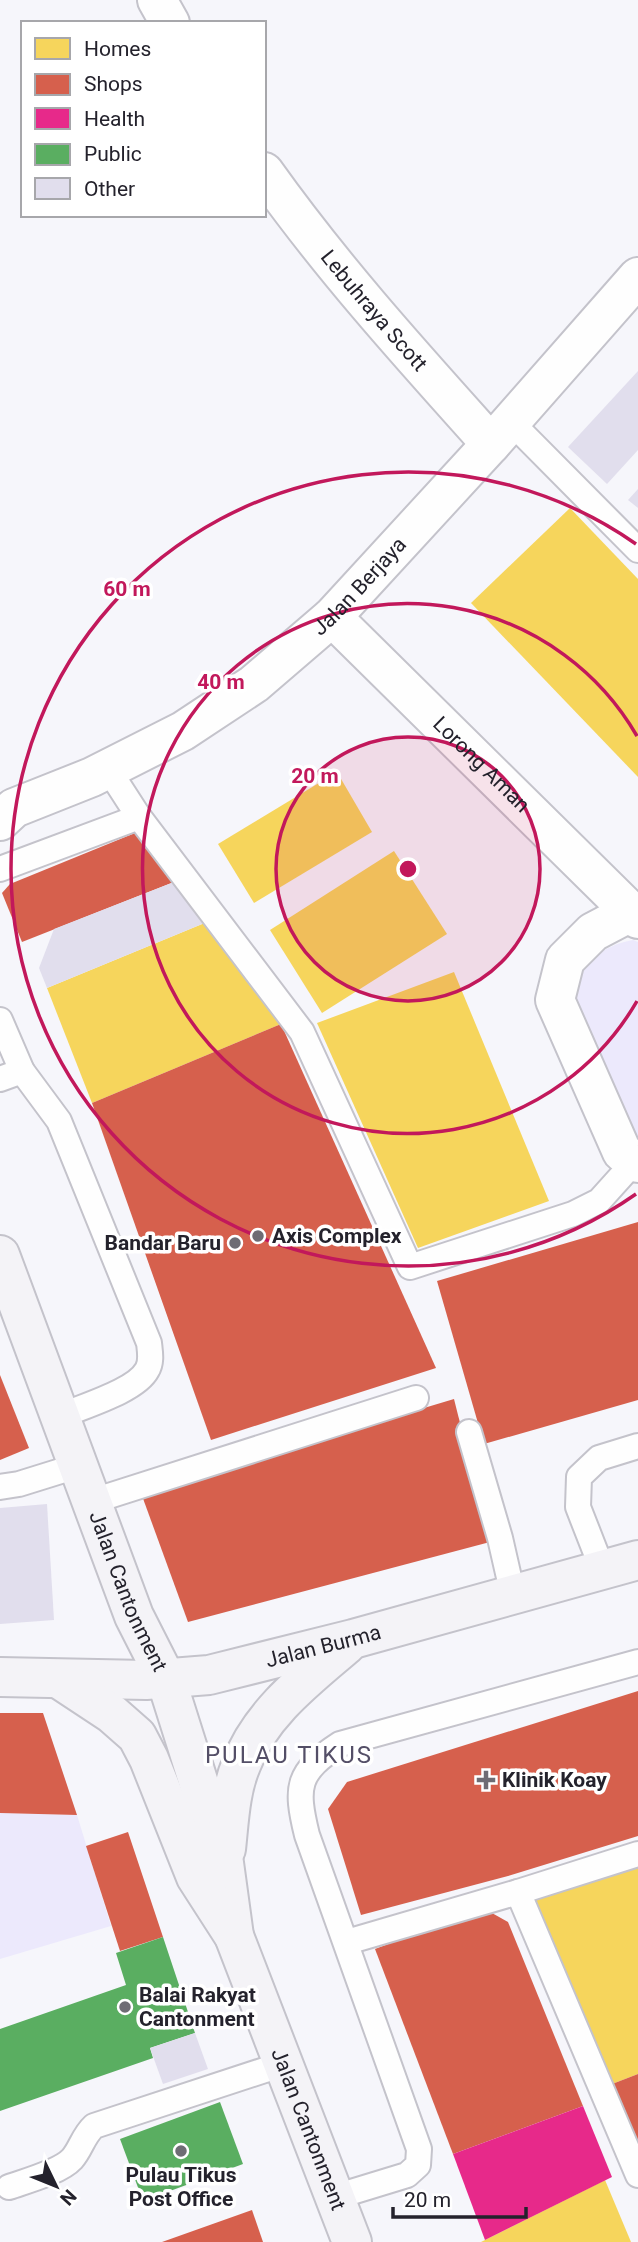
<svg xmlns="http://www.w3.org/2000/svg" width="638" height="2242" font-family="Roboto,sans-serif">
<rect width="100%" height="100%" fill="#f6f6fb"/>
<g fill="#ece9fc">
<path d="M633,940L638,942V1140L634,1135L573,995C580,963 601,946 633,940Z"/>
<polygon points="0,1813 77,1815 111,1926 0,1959"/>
</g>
<g fill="#f6d55c">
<polygon points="570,508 638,579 638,777 471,603"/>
<polygon points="337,772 372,832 254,903 218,844"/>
<polygon points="394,851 447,934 322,1013 270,930"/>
<polygon points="207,922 281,1024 92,1103 47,988"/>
<polygon points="454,972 549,1201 418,1248 317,1023"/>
<polygon points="638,1864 638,2074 607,2086 530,1900"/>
<polygon points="605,2180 631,2242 481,2242"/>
</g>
<g fill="#d6604d">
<polygon points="135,833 174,882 22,942 2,893 10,884"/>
<polygon points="281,1024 436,1368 211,1440 92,1103"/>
<polygon points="638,1222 638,1400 484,1444 437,1281"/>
<polygon points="0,1375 29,1448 0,1460"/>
<polygon points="454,1399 490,1542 188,1622 141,1493"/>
<polygon points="638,1691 638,1836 508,1876 361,1915 328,1809 347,1782"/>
<polygon points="0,1713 43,1713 77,1815 0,1813"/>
<polygon points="128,1832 163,1937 120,1951 86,1846"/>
<polygon points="483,1908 508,1922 583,2106 453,2154 375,1949"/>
<polygon points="638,2074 638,2157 607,2086"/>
<polygon points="252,2210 263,2242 162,2242"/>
</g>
<polygon fill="#e7298a" points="583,2106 612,2177 485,2240 453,2154"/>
<g fill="#5aae61">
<polygon points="163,1937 195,2033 150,2048 153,2058 0,2111 0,2029 126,1985 116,1953"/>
<polygon points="220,2102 243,2164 143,2201 120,2139"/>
</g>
<g fill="#e1deed">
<polygon points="638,371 638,450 607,484 568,447"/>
<polygon points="638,489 638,508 628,500"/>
<polygon points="174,882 207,922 47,988 39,968 54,929"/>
<polygon points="47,1504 54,1620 0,1624 0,1508"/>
<polygon points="195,2033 208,2069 163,2084 150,2048"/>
</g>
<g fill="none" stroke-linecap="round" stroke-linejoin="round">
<defs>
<g id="lane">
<polyline points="511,422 638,550"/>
<polyline points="108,769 139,817 302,1032 410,1267 573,1214 599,1201 635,1161"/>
<polyline points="0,869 139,817"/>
<path d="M0,1020L22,1071L59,1121L149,1343C150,1352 152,1362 147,1370C136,1391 83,1406 61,1416"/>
<polyline points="0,1079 22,1071"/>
<polyline points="469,1432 500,1538 513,1595"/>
<polyline points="0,1487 19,1484 80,1465"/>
<polyline points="93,1501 416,1398"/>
<polyline points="603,1571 578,1507 579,1477 599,1458 638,1446"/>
<polyline points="518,1892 638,2175"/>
<polyline points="347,1942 518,1892 638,1854"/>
<path d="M9,2187C26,2181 60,2172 72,2159C81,2149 83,2136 94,2126L283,2064"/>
<path d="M335,2197L407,2175L418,2165L419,2149L307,1835C295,1786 297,1772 340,1744L638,1662"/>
</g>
<g id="street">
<polyline points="157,0 170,23"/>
<path id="s1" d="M264,172C333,269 412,356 491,444"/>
<path id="s2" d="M332,617L638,919"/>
<path id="s3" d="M0,821L14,808L92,777L183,731L254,684L332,617L491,444L638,277"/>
<polyline points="631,912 593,932 565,960 555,1000 622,1152 638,1163"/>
</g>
<g id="secondary">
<path id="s4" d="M0,1255L134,1616L166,1679L224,1863L234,1936"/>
<path id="s5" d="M0,1677L146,1680L209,1675L353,1639L638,1560"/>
<path id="s6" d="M59,1679L112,1714L137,1736L149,1759L196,1877L234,1936L352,2242"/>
<path d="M226,1849C229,1822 230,1791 241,1765C260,1714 306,1679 346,1645"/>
</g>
</defs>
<use href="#lane" stroke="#c4c3cb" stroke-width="28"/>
<use href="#street" stroke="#c4c3cb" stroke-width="42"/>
<use href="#secondary" stroke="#c4c3cb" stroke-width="42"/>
<use href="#lane" stroke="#fefefe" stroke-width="24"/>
<use href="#street" stroke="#fefefe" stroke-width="38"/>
<use href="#secondary" stroke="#f4f3f7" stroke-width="38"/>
</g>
<circle cx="408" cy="869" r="132" fill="#c2185b" fill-opacity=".12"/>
<g fill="none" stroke="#c2185b" stroke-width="3.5">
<circle cx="408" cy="869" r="132"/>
<path d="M637 1001A265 265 0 1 1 637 736"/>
<path d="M636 1194A397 397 0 1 1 636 544"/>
</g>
<g fill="#6e6c74" stroke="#fff" stroke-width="2.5">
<circle cx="258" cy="1236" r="7"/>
<circle cx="235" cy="1243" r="7"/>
<path d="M482.5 1769.5h7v7h7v7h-7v7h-7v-7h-7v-7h7z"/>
<circle cx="125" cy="2007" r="7"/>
<circle cx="181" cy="2151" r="7"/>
</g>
<g text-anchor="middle" stroke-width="7" stroke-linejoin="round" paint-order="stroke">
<g font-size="21" fill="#24222c" stroke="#fff">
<text dy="7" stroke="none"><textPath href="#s1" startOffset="177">Lebuhraya Scott</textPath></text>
<text dy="7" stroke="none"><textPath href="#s3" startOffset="434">Jalan Berjaya</textPath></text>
<text dy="7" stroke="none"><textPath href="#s2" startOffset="210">Lorong Aman</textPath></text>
<text dy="7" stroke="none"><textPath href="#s4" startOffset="360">Jalan Cantonment</textPath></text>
<text dy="7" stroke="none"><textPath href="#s5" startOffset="327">Jalan Burma</textPath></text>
<text dy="7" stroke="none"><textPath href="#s6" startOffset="527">Jalan Cantonment</textPath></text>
</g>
<g font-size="21" font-weight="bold" fill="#24222c" stroke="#fff" text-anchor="start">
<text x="272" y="1243">Axis Complex</text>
<text x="221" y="1250" text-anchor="end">Bandar Baru</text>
<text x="502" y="1787">Klinik Koay</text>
<text x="139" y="2002">Balai Rakyat<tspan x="139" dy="24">Cantonment</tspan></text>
<text x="181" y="2182" text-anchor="middle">Pulau Tikus<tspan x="181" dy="24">Post Office</tspan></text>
</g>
<g font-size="24" letter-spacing="2" fill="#544f67" stroke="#fff">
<text x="289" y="1763">PULAU TIKUS</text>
</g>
</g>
<circle cx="408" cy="869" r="10" fill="#c2185b" stroke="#fff" stroke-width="3.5"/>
<g font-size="21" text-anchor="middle" font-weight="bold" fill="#c2185b" stroke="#fff" stroke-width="7" stroke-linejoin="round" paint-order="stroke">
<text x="127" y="596">60 m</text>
<text x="221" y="689">40 m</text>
<text x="315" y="783">20 m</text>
</g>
<rect x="21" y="21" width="245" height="196" fill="#ffffff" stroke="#a7a7ab" stroke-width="2"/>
<rect x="35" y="38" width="35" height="21" fill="#f6d55c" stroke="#a7a7ab" stroke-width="2"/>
<text x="84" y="56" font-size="21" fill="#24222c">Homes</text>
<rect x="35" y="74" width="35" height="21" fill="#d6604d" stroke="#a7a7ab" stroke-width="2"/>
<text x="84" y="91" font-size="21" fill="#24222c">Shops</text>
<rect x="35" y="108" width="35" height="21" fill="#e7298a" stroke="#a7a7ab" stroke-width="2"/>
<text x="84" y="126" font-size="21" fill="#24222c">Health</text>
<rect x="35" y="144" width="35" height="21" fill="#5aae61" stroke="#a7a7ab" stroke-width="2"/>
<text x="84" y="161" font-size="21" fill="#24222c">Public</text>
<rect x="35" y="178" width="35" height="21" fill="#e1deed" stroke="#a7a7ab" stroke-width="2"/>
<text x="84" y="196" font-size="21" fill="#24222c">Other</text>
<g transform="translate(56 2186) rotate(133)" stroke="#ffffff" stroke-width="5" paint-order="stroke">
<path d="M0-5L12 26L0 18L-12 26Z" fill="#24222c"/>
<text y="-10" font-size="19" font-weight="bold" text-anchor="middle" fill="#24222c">N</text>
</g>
<path d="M393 2207v10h133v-10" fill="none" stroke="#24222c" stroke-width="3.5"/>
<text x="404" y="2207" font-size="21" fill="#24222c" stroke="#ffffff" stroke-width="5" paint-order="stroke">20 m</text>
</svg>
